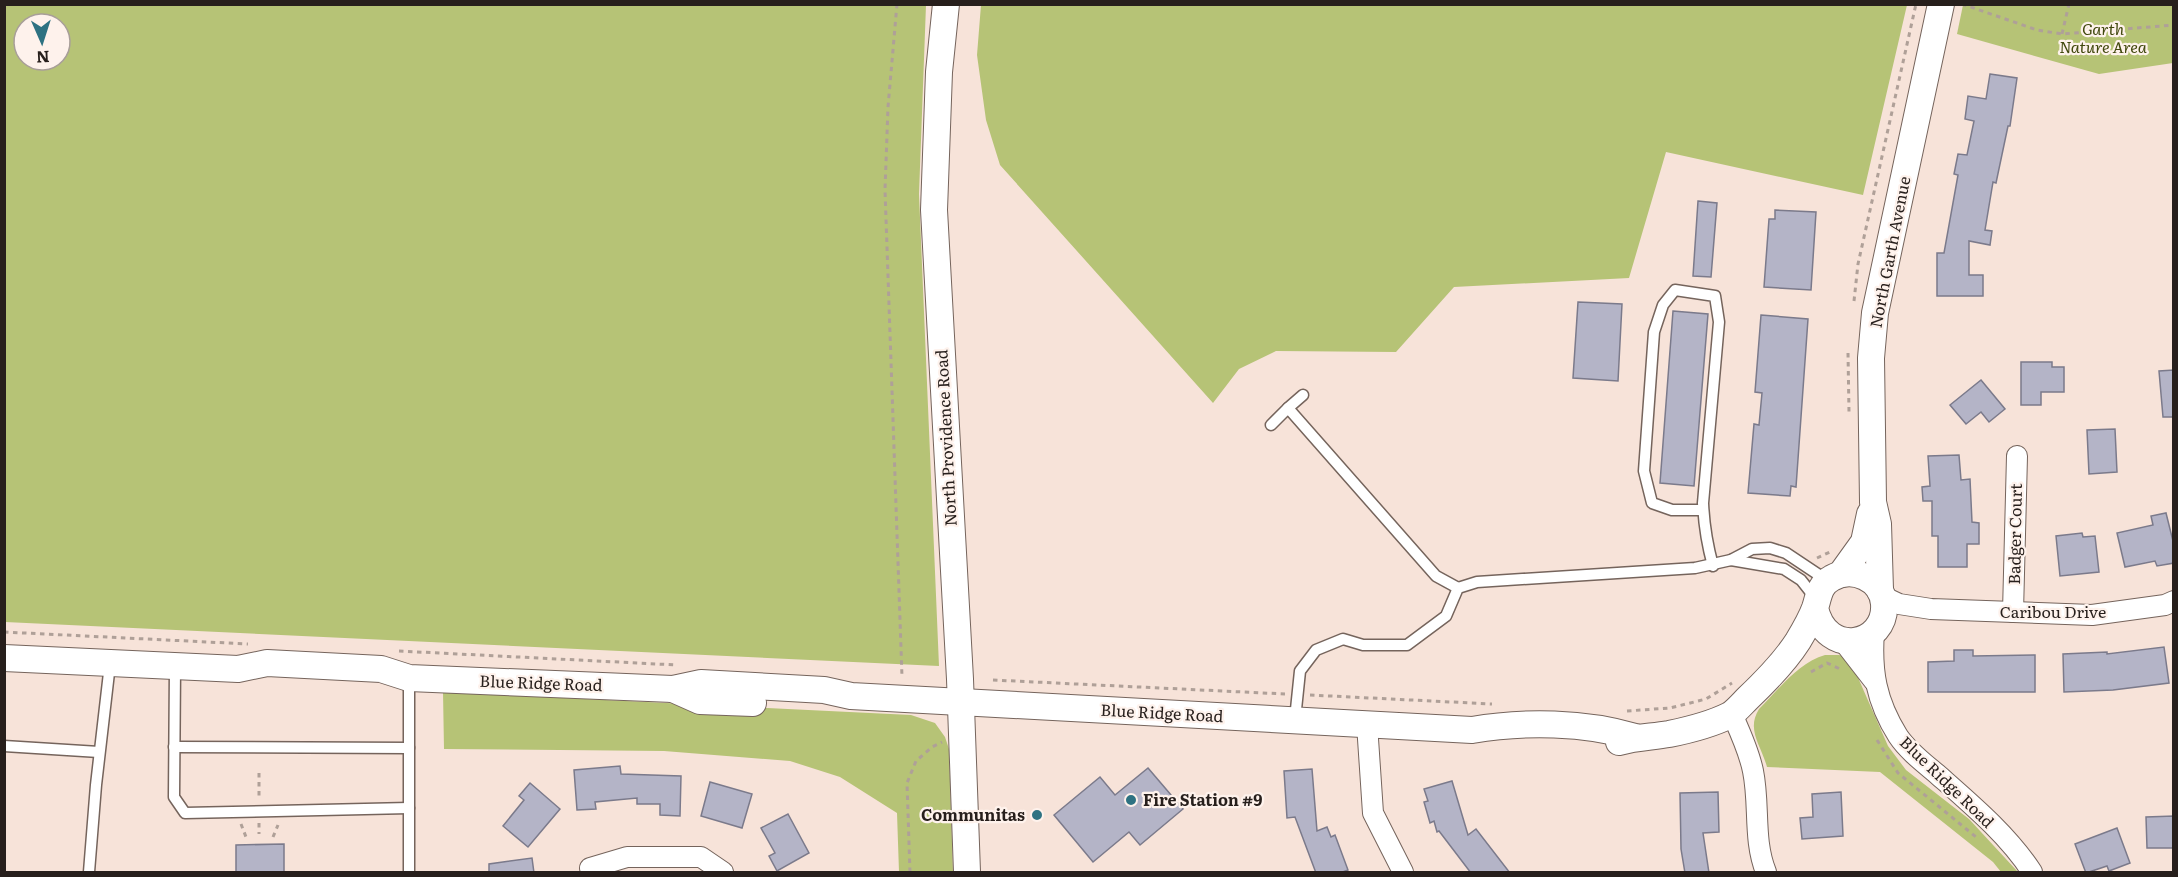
<svg xmlns="http://www.w3.org/2000/svg" width="2178" height="877" font-family="Literata,serif">
<rect width="100%" height="100%" fill="#f7e3d9"/>
<g fill="#b6c376" fill-rule="evenodd">
<path d="M5,4L926,5L919,194L939,666L5,622ZM24,24H60V60H24Z"/>
<polygon points="981,5 981,4 1907,5 1863,195 1666,152 1629,278 1454,287 1396,352 1276,351 1239,369 1213,403 1000,165 986,120 977,55"/>
<polygon points="1963,5 2173,5 2173,63 2099,74 1957,34"/>
<path d="M1825,655H1839L1846,657L1856,673L1888,746L1906,770L1969,819L2018,872H2001L1993,862L1880,772L1767,767C1761,745 1746,730 1759,709C1778,690 1799,662 1825,655Z"/>
<polygon points="443,692 911,715 935,723 945,737 949,749 953,872 899,872 897,813 840,777 790,761 664,751 444,749"/>
</g>
<g fill="#b4b4c7" stroke="#7b7a8b" stroke-width="1.5">
<polygon points="1990,74 2017,78 2010,126 2008,126 1996,183 1993,182 1985,230 1992,231 1990,245 1969,241 1969,275 1983,275 1983,296 1937,296 1937,253 1944,253 1958,175 1954,174 1958,154 1967,155 1974,121 1965,119 1968,96 1986,99"/>
<polygon points="1698,201 1717,203 1711,277 1693,276"/>
<polygon points="1775,210 1816,212 1811,290 1764,287 1769,219 1775,219"/>
<polygon points="1578,302 1622,304 1618,381 1573,378"/>
<polygon points="1673,311 1708,314 1694,486 1660,483"/>
<polygon points="1761,315 1808,319 1796,487 1791,486 1790,496 1748,493 1754,424 1759,425 1762,393 1755,392"/>
<polygon points="2021,362 2052,362 2052,367 2064,367 2064,392 2041,392 2041,405 2021,405"/>
<polygon points="2174,370 2174,417 2163,417 2159,371"/>
<polygon points="1981,380 2005,409 1989,422 1981,412 1966,424 1950,405"/>
<polygon points="2115,429 2117,472 2089,474 2087,430"/>
<polygon points="1959,455 1961,480 1970,479 1972,522 1979,523 1979,544 1967,544 1967,567 1938,567 1938,536 1932,536 1932,501 1923,501 1922,487 1930,486 1928,456"/>
<polygon points="2166,513 2174,545 2174,563 2157,566 2155,561 2125,567 2117,533 2153,525 2151,516"/>
<polygon points="2082,533 2083,537 2095,536 2099,572 2060,576 2056,536"/>
<polygon points="2164,647 2169,683 2113,690 2064,692 2063,654 2107,652 2107,654"/>
<polygon points="1954,650 1973,650 1973,656 2035,655 2035,692 1928,692 1928,662 1954,661"/>
<polygon points="620,766 621,774 681,776 680,816 660,815 660,804 637,804 637,798 595,802 596,809 577,810 574,770"/>
<polygon points="1148,768 1183,809 1140,845 1129,832 1093,862 1054,815 1100,777 1115,795"/>
<polygon points="1312,769 1317,831 1327,827 1331,837 1335,835 1348,870 1340,873 1316,873 1295,817 1287,818 1284,771"/>
<polygon points="1452,781 1468,835 1476,829 1510,873 1471,873 1439,831 1437,832 1434,821 1430,823 1424,802 1428,801 1424,789"/>
<polygon points="710,782 752,794 742,828 701,816"/>
<polygon points="530,783 560,809 528,847 503,826 524,800 519,796"/>
<polygon points="1718,792 1719,832 1703,833 1709,873 1685,873 1681,849 1680,793"/>
<polygon points="1841,792 1843,836 1802,839 1800,818 1813,817 1812,794"/>
<polygon points="788,814 809,853 777,871 769,856 775,853 761,828"/>
<polygon points="2174,816 2174,848 2147,848 2146,817"/>
<polygon points="2117,828 2130,863 2109,871 2107,866 2086,873 2075,844"/>
<polygon points="284,844 284,873 236,873 236,845"/>
<polygon points="532,858 534,873 489,873 489,864"/>
</g>
<g fill="none" stroke-linecap="round" stroke-linejoin="round">
<defs>
<g id="service">
<polyline points="1288,408 1303,395"/>
<polyline points="1271,425 1288,408 1436,576 1458,588"/>
<path d="M1703,510H1672L1652,503L1644,471L1654,332L1663,305L1675,290L1715,296L1719,322L1703,503C1704,526 1707,544 1713,566"/>
<polyline points="1731,560 1784,569 1801,580 1816,599"/>
<polyline points="175,667 174,797 185,813 409,808"/>
<polyline points="1295,719 1300,671 1316,650 1343,639 1363,645 1407,645 1446,616 1458,588 1477,582 1695,568 1731,560 1752,549 1770,548 1786,553 1828,581"/>
<polyline points="4,746 99,752"/>
<polyline points="174,747 409,748"/>
<polyline points="89,872 96,785 110,664"/>
<polyline points="409,872 409,678"/>
</g>
<g id="minor">
<polyline points="1882,596 1899,604 1931,609 2092,615 2165,605 2174,601"/>
<polyline points="2013,612 2017,456"/>
<path d="M1874,631C1871,671 1876,701 1898,736C1908,751 1924,763 1937,774C1971,804 2008,835 2032,872"/>
<polyline points="1843,641 1874,681"/>
<path d="M1732,714C1740,732 1749,751 1753,771C1760,805 1753,840 1766,872"/>
<polyline points="1367,724 1373,813 1403,872"/>
<polyline points="590,868 627,857 701,857 723,872"/>
</g>
<g id="tertiary">
<polyline points="946,4 939,72 934,210 960,679 967,872"/>
<polyline points="1841,574 1864,542 1870,514"/>
<polyline points="1880,590 1878,524 1873,502 1871,358 1875,313 1941,4"/>
<path d="M4,658L238,669L267,663L381,669L409,678L673,689L701,683L824,690L851,696L1472,730C1524,721 1585,722 1635,737"/>
<polyline points="673,689 700,701 753,703"/>
<path d="M1619,742C1636,737 1652,737 1669,734C1689,730 1712,724 1730,715C1736,711 1742,704 1747,699C1766,681 1784,663 1798,641C1804,631 1811,619 1815,608C1819,596 1819,585 1832,578C1853,566 1882,579 1884,604C1887,646 1826,659 1815,608"/>
</g>
</defs>
<use href="#service" stroke="#75645c" stroke-width="13"/>
<use href="#minor" stroke="#75645c" stroke-width="22"/>
<use href="#tertiary" stroke="#75645c" stroke-width="28"/>
<g stroke="#afa098" stroke-width="3" stroke-dasharray="4.5 4.5" stroke-linecap="butt">
<polyline points="897,4 888,107 885,190 902,677"/>
<polyline points="1962,4 2037,30 2062,34 2174,25"/>
<polyline points="2062,34 2069,4"/>
<polyline points="1854,301 1858,264 1916,4"/>
<polyline points="1848,353 1849,412"/>
<polyline points="1817,558 1830,552"/>
<polyline points="4,632 248,644"/>
<polyline points="399,651 677,665"/>
<polyline points="1811,672 1827,663 1840,669"/>
<polyline points="993,680 1285,694"/>
<polyline points="1310,695 1492,704"/>
<polyline points="1627,711 1670,708 1706,699 1732,683"/>
<polyline points="1877,740 1898,773 1976,837"/>
<polyline points="259,773 259,799"/>
<polyline points="259,823 259,834"/>
<polyline points="241,824 246,837"/>
<polyline points="273,837 278,825"/>
<polyline points="910,872 907,783 916,761 932,747 942,742"/>
</g>
<use href="#service" stroke="#fff" stroke-width="10"/>
<use href="#minor" stroke="#fff" stroke-width="20"/>
<use href="#tertiary" stroke="#fff" stroke-width="26"/>
</g>
<g fill="#2e7282" stroke="#fef2ec" stroke-width="2">
<circle cx="1131" cy="800" r="6"/>
<circle cx="1037" cy="815" r="6"/>
</g>
<g text-anchor="middle" stroke-width="4.5" stroke-linejoin="round" paint-order="stroke">
<g font-size="16" font-style="italic" fill="#41480d" stroke="#fef2ec">
<text x="2103" y="35">Garth<tspan x="2103" dy="18">Nature Area</tspan></text>
</g>
<g font-size="16" fill="#271f1c" stroke="#fef2ec">
<text transform="translate(1890 252) rotate(-79)" y="6">North Garth Avenue</text>
<text transform="translate(946 438) rotate(-93)" y="6">North Providence Road</text>
<text transform="translate(2015 534) rotate(-89)" y="6">Badger Court</text>
<text x="2053" y="618">Caribou Drive</text>
<text transform="translate(541 683) rotate(2)" y="6">Blue Ridge Road</text>
<text transform="translate(1162 713) rotate(3)" y="6">Blue Ridge Road</text>
<text transform="translate(1947 782) rotate(44)" y="6">Blue Ridge Road</text>
</g>
<g font-size="16" font-weight="bold" fill="#271f1c" stroke="#fef2ec" text-anchor="start">
<text x="1143" y="806">Fire Station #9</text>
<text x="1025" y="821" text-anchor="end">Communitas</text>
</g>
</g>
<rect width="2178" height="877" fill="none" stroke="#271f1c" stroke-width="12"/>
<g transform="translate(42 42) rotate(177)"><circle r="28" fill="#fef2ec" stroke="#a89e99" stroke-width="1.5"/>
<path d="M0-4.5L10 22L0 15L-10 22Z" fill="#2e7282"/>
<text y="-9" font-size="16" font-weight="bold" text-anchor="middle" fill="#271f1c">N</text>
</g>
</svg>
